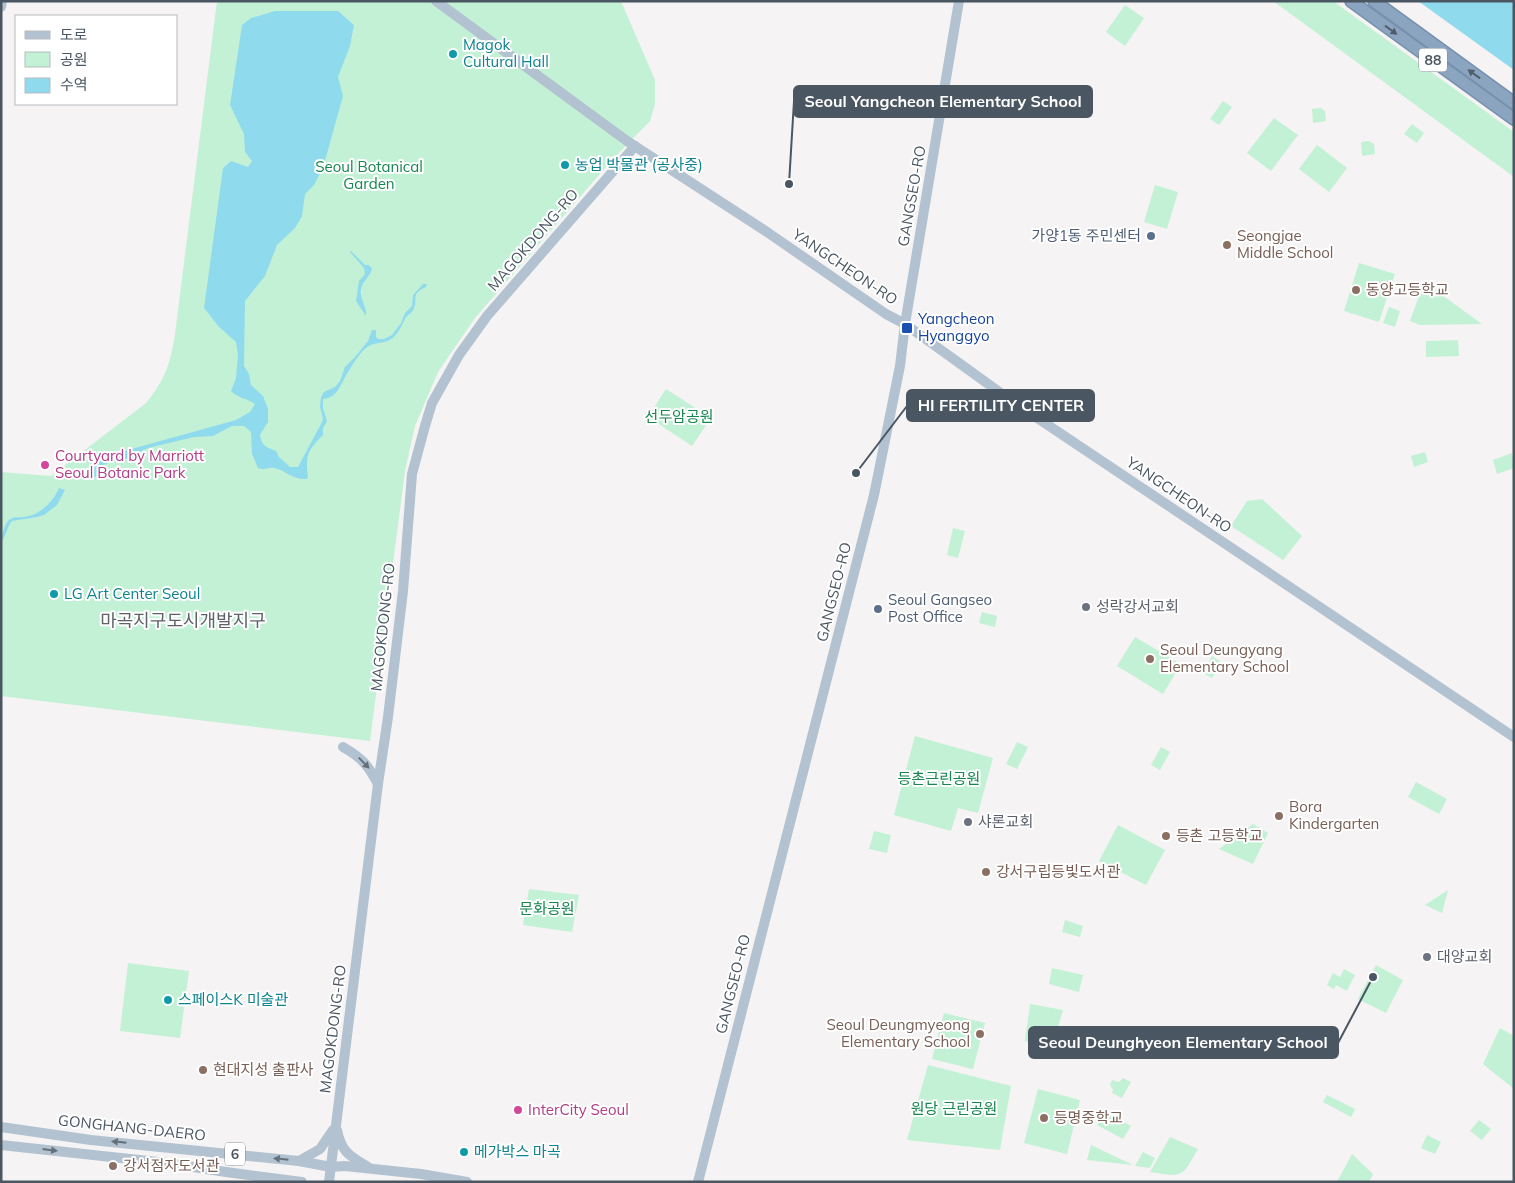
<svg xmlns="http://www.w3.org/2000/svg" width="1515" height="1183" font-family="Mulish,'Noto Sans KR',sans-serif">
<rect width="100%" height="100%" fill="#f5f3f3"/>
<g fill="#c3f1d5">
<path d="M217,1H621L655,80V104L650,121L612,160L475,318L438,372L415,426L405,471L370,741L1,696V472L51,476L146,403C166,378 170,365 175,334Z"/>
<polygon points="1273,1 1333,1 1514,132 1514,177"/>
<polygon points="1125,5 1144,18 1125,46 1106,32"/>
<polygon points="1223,101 1232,107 1219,125 1210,119"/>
<polygon points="1321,108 1325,111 1326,121 1313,123 1312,109"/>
<polygon points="1274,118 1298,135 1271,171 1247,153"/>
<polygon points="1412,124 1424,133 1417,143 1404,134"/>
<polygon points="1369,141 1374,144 1375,154 1362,156 1361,142"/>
<polygon points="1317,145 1347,168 1329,192 1299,169"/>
<polygon points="1155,185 1178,192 1167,229 1144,222"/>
<polygon points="1359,263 1395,274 1379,322 1344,311"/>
<polygon points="1424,282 1475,319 1482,324 1420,325 1410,321"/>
<polygon points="1389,307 1400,311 1395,327 1383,323"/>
<polygon points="1458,340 1459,356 1426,357 1426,341"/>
<polygon points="666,389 711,418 692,446 648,417"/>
<polygon points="1425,452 1428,462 1414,467 1411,456"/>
<polygon points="1512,453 1514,468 1497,474 1493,460"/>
<polygon points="1262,499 1302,536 1283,560 1231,526 1247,501"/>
<polygon points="953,528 965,531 958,558 947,555"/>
<polygon points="982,612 997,616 995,627 979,623"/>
<polygon points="1135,637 1181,664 1163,694 1117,666"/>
<polygon points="1212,656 1221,662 1212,678 1203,673"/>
<polygon points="915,736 993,758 978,813 958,808 951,831 894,815"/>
<polygon points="1017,742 1028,747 1017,769 1006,764"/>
<polygon points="1161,747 1170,752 1160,770 1151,765"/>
<polygon points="1416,782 1447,799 1439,814 1408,797"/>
<polygon points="1253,824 1268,833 1253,864 1219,849"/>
<polygon points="1118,825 1165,850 1146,885 1099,861"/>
<polygon points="874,831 891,835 887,853 869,849"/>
<polygon points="529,889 579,895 572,932 523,925"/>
<polygon points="1448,890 1442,913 1425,905"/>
<polygon points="1065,920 1083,926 1080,937 1062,932"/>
<polygon points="128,963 189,971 180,1038 120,1031"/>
<polygon points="1376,965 1403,980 1386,1013 1358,999"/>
<polygon points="1052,968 1083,975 1079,992 1049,984"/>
<polygon points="1344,969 1355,975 1347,991 1336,985 1334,989 1327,985 1333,973 1340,977"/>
<polygon points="1030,1004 1063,1010 1052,1048 1025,1041"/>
<polygon points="944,1013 985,1023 973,1069 932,1059"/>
<polygon points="1124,1027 1139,1034 1134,1043 1120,1037"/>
<polygon points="1500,1028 1514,1036 1514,1089 1483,1064"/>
<polygon points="928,1065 1011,1086 1000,1150 907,1140"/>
<polygon points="1123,1078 1131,1082 1122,1098 1112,1093 1113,1090 1110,1085 1112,1080 1119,1082"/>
<polygon points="1038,1089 1080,1100 1067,1154 1024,1143"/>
<polygon points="1327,1095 1355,1109 1351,1117 1323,1102"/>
<polygon points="1105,1112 1131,1126 1123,1139 1097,1125"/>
<polygon points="1479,1120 1491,1129 1482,1140 1470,1131"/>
<polygon points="1427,1135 1441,1142 1435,1154 1421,1148"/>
<path d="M1170,1137L1198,1149C1181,1178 1184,1177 1150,1172Z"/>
<polygon points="1091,1145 1133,1165 1087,1160"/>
<polygon points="1143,1152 1155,1158 1150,1168 1135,1166"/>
<polygon points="1352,1154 1373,1174 1369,1182 1337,1182"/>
</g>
<g fill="#90daee">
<polygon points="1418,1 1514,1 1514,70"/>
<path d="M275,11H338L354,25L350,46L338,77L343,96L323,168L314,185L305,194L302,216L295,228L277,245L265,276L245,301L244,366L249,374L251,385L263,396L268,409V422L260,435C262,447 267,447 276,451L279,457L290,467H298L321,424L323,419L320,407L321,397L324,392L335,387L340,381L345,367L355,357L368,341L372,330H376V337L378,339H384L392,335L401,323L405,313L412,306L413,295L423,284H427L426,287C410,294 418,299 414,308C413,312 409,314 406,317C402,324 399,334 391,339C380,346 373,339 361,353C356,359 352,365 348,372C341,383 338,398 323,399V408L327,421L323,428V435C308,450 305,455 308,477L307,479C291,480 286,470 274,468C268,467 265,471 258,468L252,454L251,432L244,426H232L213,436L194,437L152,447L143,450L133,458L113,461L101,466L97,476L92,479L88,480L86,478C88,469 101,459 110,455L236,420L250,412L255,404C247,398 237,398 231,391L236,378L238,355L236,342L219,327L204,308L223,168L231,161L248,167L252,161L245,152L244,134L230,105L242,25L251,18Z"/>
<path d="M351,251L365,265H368L372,268C371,276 363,280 361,289C359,299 367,306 366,316L356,301L359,281L365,274L364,268L350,252Z"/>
<path d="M59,488L65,490L57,505L44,515L37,517L12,521C7,526 7,535 1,542C1,536 5,524 9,520C13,516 19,518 24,517C40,515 53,502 59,488Z"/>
</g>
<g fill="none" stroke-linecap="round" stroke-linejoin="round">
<defs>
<g id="highway">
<polyline points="1351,1 1514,119"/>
<polyline points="1374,1 1514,103"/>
</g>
</defs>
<use href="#highway" stroke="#7690ad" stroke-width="14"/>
<g stroke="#b3c2d1" stroke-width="10">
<polyline points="436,1 627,141 767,232 886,314 905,324 1009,399 1514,737"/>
<polyline points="1,7 2,1"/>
<path d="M343,747C362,758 368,765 378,784"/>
<polyline points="1,1127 91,1140 299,1161 331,1167 345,1166 421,1174 467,1182"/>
<path d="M337,1130C341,1152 350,1156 368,1167"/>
<polyline points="1,1145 167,1163 226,1172 302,1182"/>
<polyline points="299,1161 320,1149 333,1130"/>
<polyline points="329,1182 378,784 388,717 403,591 412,474 425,426 432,403 459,355 487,316 635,146"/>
<polyline points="698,1182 874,495 900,366 905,324 959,1"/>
</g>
<use href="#highway" stroke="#8ba5c1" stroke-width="11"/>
</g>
<defs><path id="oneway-solid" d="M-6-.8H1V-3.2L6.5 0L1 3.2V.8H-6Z" transform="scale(1.25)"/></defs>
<g fill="#505e6b">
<use href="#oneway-solid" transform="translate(1391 30) rotate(36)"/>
<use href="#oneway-solid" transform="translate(1474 74) rotate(-144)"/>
</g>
<g fill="#64717d">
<use href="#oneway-solid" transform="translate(364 763) rotate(46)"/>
<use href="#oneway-solid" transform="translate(119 1142) rotate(-174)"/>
<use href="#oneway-solid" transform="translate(50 1150) rotate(7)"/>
<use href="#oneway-solid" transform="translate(281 1159) rotate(-174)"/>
</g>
<g fill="#0f9aa8" stroke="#fff" stroke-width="2">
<circle cx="453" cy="54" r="5"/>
<circle cx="565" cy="165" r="5"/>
<circle cx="54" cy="594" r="5"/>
<circle cx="168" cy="1000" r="5"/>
<circle cx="464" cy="1152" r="5"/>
</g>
<g fill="#5c6f8a" stroke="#fff" stroke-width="2">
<circle cx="1151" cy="236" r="5"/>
<circle cx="878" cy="609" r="5"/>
</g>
<g fill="#8d6e63" stroke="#fff" stroke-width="2">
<circle cx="1227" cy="245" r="5"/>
<circle cx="1356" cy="290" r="5"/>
<circle cx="1150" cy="659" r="5"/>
<circle cx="1279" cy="816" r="5"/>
<circle cx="1166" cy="836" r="5"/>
<circle cx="986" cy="872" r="5"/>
<circle cx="980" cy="1034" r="5"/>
<circle cx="203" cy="1070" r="5"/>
<circle cx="1044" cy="1118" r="5"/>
<circle cx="113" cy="1166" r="5"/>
</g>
<rect fill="#1a4fb4" stroke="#fff" stroke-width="2" x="901" y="322" width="12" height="12" rx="2.5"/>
<g fill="#d1479c" stroke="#fff" stroke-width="2">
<circle cx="45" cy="465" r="5"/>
<circle cx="518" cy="1110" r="5"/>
</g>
<g fill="#6b7280" stroke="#fff" stroke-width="2">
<circle cx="1086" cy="607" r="5"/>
<circle cx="968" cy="822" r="5"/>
<circle cx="1427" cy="957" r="5"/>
</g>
<g text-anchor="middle" stroke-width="4" stroke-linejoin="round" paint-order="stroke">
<g fill="#fff" stroke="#808990" stroke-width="1">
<rect x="1419" y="48.5" width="28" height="23" rx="4"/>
<rect x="225" y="1142.5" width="20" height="23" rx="4"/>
</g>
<g font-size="14" font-weight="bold" fill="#4a5661">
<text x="1433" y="65">88</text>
<text x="235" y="1159">6</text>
</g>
<g font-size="15" fill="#0d838f" stroke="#fff" text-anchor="start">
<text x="463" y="50">Magok<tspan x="463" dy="17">Cultural Hall</tspan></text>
<text x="575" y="170">농업 박물관 (공사중)</text>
<text x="64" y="599">LG Art Center Seoul</text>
<text x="178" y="1005">스페이스K 미술관</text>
<text x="474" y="1157">메가박스 마곡</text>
</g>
<g font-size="15" fill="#17864f" stroke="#fff">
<text x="369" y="172">Seoul Botanical<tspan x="369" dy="17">Garden</tspan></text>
<text x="679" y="422">선두암공원</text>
<text x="939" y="784">등촌근린공원</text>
<text x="547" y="914">문화공원</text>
<text x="954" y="1114">원당 근린공원</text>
</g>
<g font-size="15" fill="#4a5661" stroke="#fff">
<text transform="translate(912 196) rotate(-80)" y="5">GANGSEO-RO</text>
<text transform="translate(533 240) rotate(-49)" y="5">MAGOKDONG-RO</text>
<text transform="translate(845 267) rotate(34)" y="5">YANGCHEON-RO</text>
<text transform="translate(1179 495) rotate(34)" y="5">YANGCHEON-RO</text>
<text transform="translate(834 592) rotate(-76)" y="5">GANGSEO-RO</text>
<text transform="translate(383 627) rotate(-84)" y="5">MAGOKDONG-RO</text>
<text transform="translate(733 984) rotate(-76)" y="5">GANGSEO-RO</text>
<text transform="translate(333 1029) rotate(-83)" y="5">MAGOKDONG-RO</text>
<text transform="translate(132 1128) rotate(6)" y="5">GONGHANG-DAERO</text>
</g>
<g font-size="15" fill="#4e5e75" stroke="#fff" text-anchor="end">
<text x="1141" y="241">가양1동 주민센터</text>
<text x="888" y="605" text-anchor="start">Seoul Gangseo<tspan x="888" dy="17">Post Office</tspan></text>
</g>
<g font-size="15" fill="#785e54" stroke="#fff" text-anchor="start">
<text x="1237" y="241">Seongjae<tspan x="1237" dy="17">Middle School</tspan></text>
<text x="1366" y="295">동양고등학교</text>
<text x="1160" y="655">Seoul Deungyang<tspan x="1160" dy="17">Elementary School</tspan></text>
<text x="1289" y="812">Bora<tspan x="1289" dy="17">Kindergarten</tspan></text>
<text x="1176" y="841">등촌 고등학교</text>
<text x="996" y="877">강서구립등빛도서관</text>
<text x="970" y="1030" text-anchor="end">Seoul Deungmyeong<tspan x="970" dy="17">Elementary School</tspan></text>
<text x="213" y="1075">현대지성 출판사</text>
<text x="1054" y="1123">등명중학교</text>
<text x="123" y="1171">강서점자도서관</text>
</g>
<g font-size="15" fill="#164399" stroke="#fff" text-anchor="start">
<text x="918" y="324">Yangcheon<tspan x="918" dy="17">Hyanggyo</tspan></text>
</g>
<g font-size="15" fill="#b23c85" stroke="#fff" text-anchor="start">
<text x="55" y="461">Courtyard by Marriott<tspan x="55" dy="17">Seoul Botanic Park</tspan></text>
<text x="528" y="1115">InterCity Seoul</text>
</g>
<g font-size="15" fill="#5b616d" stroke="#fff" text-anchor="start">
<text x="1096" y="612">성락강서교회</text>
<text x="978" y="827">샤론교회</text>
<text x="1437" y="962">대양교회</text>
</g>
<g font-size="18" fill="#5f6368" stroke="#fff">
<text x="183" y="627">마곡지구도시개발지구</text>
</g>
</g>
<path fill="none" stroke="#4a5661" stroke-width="2" d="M789 184L794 101M856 473L907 406M1373 977L1338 1043"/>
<g fill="#4a5661" stroke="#fff" stroke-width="2">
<circle cx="789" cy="184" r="5"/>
<circle cx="856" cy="473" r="5"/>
<circle cx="1373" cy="977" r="5"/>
</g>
<g fill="#4a5661" stroke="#4a5661" stroke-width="2">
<rect x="794" y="86" width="298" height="31" rx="5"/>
<rect x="907" y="390" width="187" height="31" rx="5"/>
<rect x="1029" y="1027" width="309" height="31" rx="5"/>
</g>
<g font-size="16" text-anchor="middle" font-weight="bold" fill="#fff">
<text x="943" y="107">Seoul Yangcheon Elementary School</text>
<text x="1001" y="411">HI FERTILITY CENTER</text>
<text x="1183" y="1048">Seoul Deunghyeon Elementary School</text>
</g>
<rect width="1515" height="1183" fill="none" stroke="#4a5661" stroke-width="5"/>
<rect x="15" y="15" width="162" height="90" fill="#ffffff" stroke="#b7bbc0"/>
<rect x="25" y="31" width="25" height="8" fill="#b3c2d1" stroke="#b7bbc0"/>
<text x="60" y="40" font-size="15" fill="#4a5661">도로</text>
<rect x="25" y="52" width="25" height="15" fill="#c3f1d5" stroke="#b7bbc0"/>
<text x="60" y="65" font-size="15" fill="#4a5661">공원</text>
<rect x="25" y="78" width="25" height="15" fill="#90daee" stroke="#b7bbc0"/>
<text x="60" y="90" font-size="15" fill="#4a5661">수역</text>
</svg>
